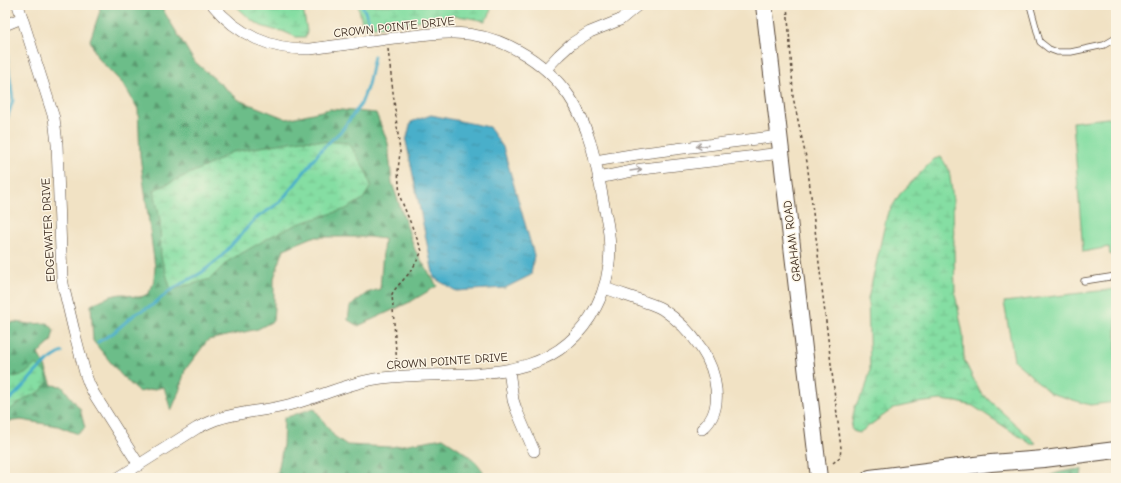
<svg xmlns="http://www.w3.org/2000/svg" width="1121" height="483" font-family="'Comic Neue',sans-serif">
<defs>
<pattern id="forest-firs" width="22" height="20" patternUnits="userSpaceOnUse"><rect width="22" height="20" fill="#6cbd89"/><path d="M5 1l3.5 6h-7zM16 11l3.5 6h-7z" fill="#5a9a6f"/></pattern>
<pattern id="wetland-marsh" width="20" height="14" patternUnits="userSpaceOnUse"><rect width="20" height="14" fill="#85dea3"/><path d="M1 5h8M5 5V1M11 12h8M15 12V8" fill="none" stroke="#74bf8c"/></pattern>
<pattern id="water-ripples" width="26" height="14" patternUnits="userSpaceOnUse"><rect width="26" height="14" fill="#4aafca"/><path d="M2 4q2-2 4 0t4 0M15 11q2-2 4 0t4 0" fill="none" stroke="#3f8fa3"/></pattern>
</defs>
<rect width="100%" height="100%" fill="#fcf5e5"/>
<filter id="ink" filterUnits="userSpaceOnUse"><feTurbulence type="fractalNoise" baseFrequency=".025" numOctaves="2"/><feDisplacementMap in="SourceGraphic" scale="8" xChannelSelector="R" yChannelSelector="G"/><feConvolveMatrix kernelMatrix="1 2 1 2 8 2 1 2 1" color-interpolation-filters="sRGB"/></filter>
<filter id="wash" filterUnits="userSpaceOnUse"><feTurbulence type="fractalNoise" baseFrequency=".012" numOctaves="4" result="noise"/><feDisplacementMap in="SourceGraphic" scale="16" xChannelSelector="R" yChannelSelector="G"/><feGaussianBlur stdDeviation="0.9" result="paint"/><feColorMatrix in="noise" values="0 0 0 0 0 0 0 0 0 0 0 0 0 0 0 0 0 1.4 0 .05"/><feComposite in="paint" operator="in"/></filter>
<g filter="url(#wash)">
<rect width="100%" height="100%" fill="#f1e2c4"/>
<g fill="#85dea3" stroke="#608460">
<polygon points="1116,117 1116,254 1110,255 1109,247 1083,252 1073,122"/>
<polygon points="1116,289 1116,402 1090,405 1050,393 1014,360 1004,302"/>
</g>
<g fill="url(#forest-firs)" stroke="#547454">
<path d="M99,5H160L194,61L239,100L287,119L330,109L376,113L388,143L392,183L415,250L437,286L410,302L358,326L348,320L350,306L367,293L380,289L384,239L369,237H313L284,249L274,278V307L273,321L258,329L208,340L185,370L179,392L171,411L164,387L139,392L122,376L93,341L91,305C101,300 112,294 124,294C128,294 132,297 136,297C154,298 154,279 155,267L140,156L138,109L124,85L97,57L90,40L100,11Z"/>
<polygon points="14,322 30,324 48,323 54,330 51,342 38,354 45,366 52,385 62,386 80,409 85,428 78,434 58,426 39,423 21,420 5,422 5,325"/>
<path d="M314,408L334,436L347,445L391,447L443,438C458,448 480,460 486,478H267L278,472L283,445L284,418Z"/>
<path d="M1082,469L1081,478H1045C1055,472 1070,470 1082,469Z"/>
</g>
<g fill="url(#wetland-marsh)" stroke="#608460">
<polygon points="235,5 304,5 303,9 307,31 306,37 296,37 282,31 274,30 261,26 250,19"/>
<path d="M358,5H492L489,16L485,21C474,19 463,16 452,16C422,17 393,29 363,27Z"/>
<polygon points="302,140 349,143 366,171 371,186 363,199 346,209 298,224 272,236 228,261 210,279 171,290 161,257 160,220 154,190 211,164 232,152"/>
<polygon points="941,157 949,170 953,199 955,293 963,334 964,360 980,392 1036,443 1031,444 973,406 957,402 940,400 917,403 894,408 859,433 853,431 851,428 855,406 865,390 870,371 868,299 887,215 900,194 934,159"/>
<polygon points="36,364 46,373 48,382 41,391 25,399 5,413 5,379 25,374"/>
</g>
<polygon fill="url(#water-ripples)" stroke="#426c74" points="431,115 489,127 503,147 534,255 531,275 505,288 456,291 434,278 406,141 411,122"/>
<g fill="none" stroke-linecap="round" stroke-linejoin="round">
<g stroke="#4aafca" stroke-width="3">
<polyline points="362,5 370,23"/>
<polyline points="5,125 13,100 5,42"/>
<polyline points="98,342 113,333 135,314 151,306 171,290 184,282 201,273 219,259 255,219 279,203 295,184 321,150 342,130 361,104 368,85 374,56"/>
<path d="M5,403C17,395 25,384 34,374C42,365 51,358 62,352"/>
</g>
</g>
</g>
<g filter="url(#ink)">
<g fill="none" stroke-linecap="round" stroke-linejoin="round">
<defs>
<g id="lane">
<polyline points="1030,5 1040,42 1049,49 1057,52 1071,52 1104,45 1116,38"/>
<polyline points="1084,281 1116,276"/>
</g>
<g id="street">
<polyline points="18,5 54,118 57,144 62,278 64,289 74,331 85,373 89,384 94,394 139,465"/>
<polyline points="5,25 22,18"/>
<polyline points="546,69 559,55 571,44 590,32 620,20 638,5"/>
<polyline points="595,161 643,153 780,136"/>
<polyline points="598,178 642,169 782,153"/>
<path d="M605,288C618,293 632,297 645,302C651,304 657,306 662,309C677,319 691,333 701,348C716,370 726,410 702,429"/>
<polyline points="509,370 513,400 516,409 534,451"/>
<path d="M118,478L197,428C204,425 211,421 218,419C242,411 268,411 292,404C322,396 350,382 382,378C460,368 552,392 596,307C611,278 613,248 606,216C598,176 593,131 569,96C543,59 500,34 454,33C434,32 414,36 394,38C366,42 338,45 310,49C272,50 237,35 213,5"/>
</g>
<g id="secondary">
<polyline points="764,5 819,478"/>
<polyline points="870,478 991,463 1044,459 1116,450"/>
</g>
</defs>
<use href="#lane" stroke="#564637" stroke-width="7"/>
<use href="#street" stroke="#564637" stroke-width="12"/>
<use href="#secondary" stroke="#564637" stroke-width="18"/>
<g stroke="#564637" stroke-width="1.5" stroke-dasharray="3 3" stroke-linecap="butt">
<polyline points="787,5 792,71 793,97 807,162 841,448 840,457 833,463"/>
<path d="M388,49L400,152L398,171L400,197L422,251C417,261 412,271 404,279C399,285 396,287 392,294L397,366"/>
</g>
<use href="#lane" stroke="#fff" stroke-width="5.5"/>
<use href="#street" stroke="#fff" stroke-width="11"/>
<use href="#secondary" stroke="#fff" stroke-width="16"/>
</g>
<defs><path id="oneway-shaft" d="M-6 0H5M1.5-3L5.5 0L1.5 3" fill="none" stroke-width="1.6" stroke-linecap="round" stroke-linejoin="round"/></defs>
<g stroke="#a79f9a">
<use href="#oneway-shaft" transform="translate(702 146) rotate(174)"/>
<use href="#oneway-shaft" transform="translate(636 170) rotate(-9)"/>
</g>
</g>
<g text-anchor="middle" stroke-width="3" stroke-linejoin="round" paint-order="stroke">
<g font-size="12" fill="#3b2a1e" stroke="#fcf5e5">
<text transform="translate(394 27) rotate(-6)" y="4">CROWN POINTE DRIVE</text>
<text transform="translate(48 230) rotate(-93)" y="4">EDGEWATER DRIVE</text>
<text transform="translate(792 241) rotate(-97)" y="4">GRAHAM ROAD</text>
<text transform="translate(447 361) rotate(-4)" y="4">CROWN POINTE DRIVE</text>
</g>
</g>
<rect width="1121" height="483" fill="none" stroke="#fcf5e5" stroke-width="20"/>
</svg>
